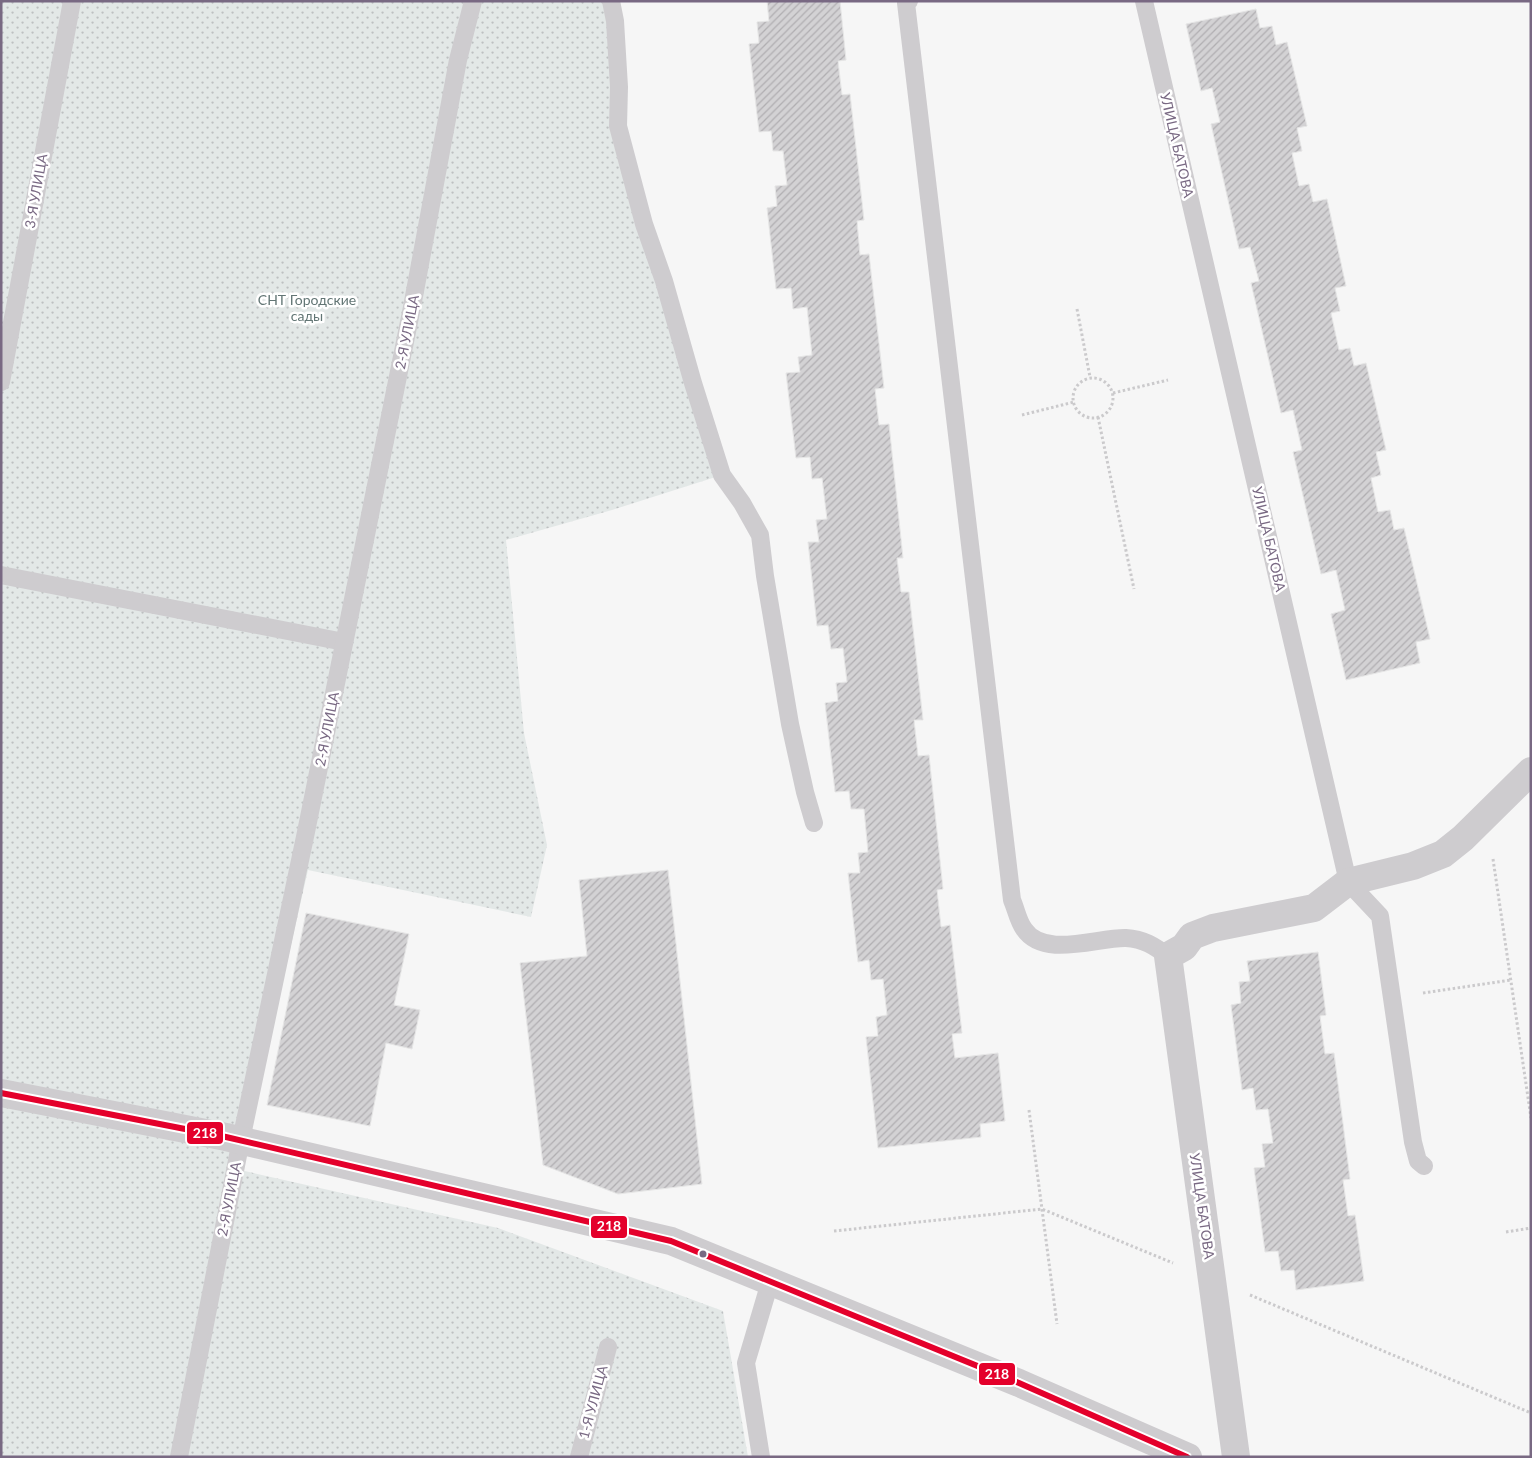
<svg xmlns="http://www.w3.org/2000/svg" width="1532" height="1458" font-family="Lato,sans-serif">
<defs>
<pattern id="park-dots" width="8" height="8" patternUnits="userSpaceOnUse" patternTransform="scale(1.25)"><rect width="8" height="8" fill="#e3e8e7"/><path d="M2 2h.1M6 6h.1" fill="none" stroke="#bdc0c1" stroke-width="1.8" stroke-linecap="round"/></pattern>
<pattern id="building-hatch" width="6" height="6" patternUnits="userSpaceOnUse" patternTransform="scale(1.25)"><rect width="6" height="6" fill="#d3d2d4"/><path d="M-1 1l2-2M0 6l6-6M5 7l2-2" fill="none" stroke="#b0aeb1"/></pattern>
</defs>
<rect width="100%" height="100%" fill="#f6f6f6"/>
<polygon fill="url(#park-dots)" points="1,1 611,1 618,126 722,475 612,510 506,540 524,733 547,845 531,917 308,870 240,1170 498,1228 723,1311 748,1457 1,1457"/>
<g fill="url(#building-hatch)" stroke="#e6e6e6">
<polygon points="767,1 840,1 846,60 838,61 842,95 850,94 864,220 857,221 860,255 869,254 884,388 875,389 879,425 889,424 903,558 897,558 901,592 909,592 923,720 914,720 918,756 929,755 943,889 937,890 941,927 950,925 962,1033 952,1034 955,1058 998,1053 1005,1121 980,1124 981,1137 878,1148 866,1037 878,1036 876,1017 887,1015 883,979 871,980 869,960 858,962 848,873 860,873 858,853 868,852 864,809 851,809 849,791 835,792 825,703 838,701 836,683 847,682 843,648 831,649 828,625 817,626 808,542 819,542 816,520 827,519 822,478 812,479 810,457 796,458 786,373 800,372 798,357 812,355 807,307 793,309 791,288 776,289 767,208 777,206 775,186 787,185 783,151 773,151 771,131 759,132 749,44 759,43 757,22 769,21"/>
<polygon points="1256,9 1260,28 1272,26 1276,45 1287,42 1307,126 1297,128 1302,151 1292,153 1299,186 1309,184 1313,202 1327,199 1346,286 1335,288 1340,311 1331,313 1339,350 1350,348 1354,366 1366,363 1386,450 1376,452 1381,475 1371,478 1378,512 1390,510 1394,530 1404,528 1430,639 1416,642 1420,663 1346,680 1331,614 1345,610 1336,570 1321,574 1293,452 1302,450 1293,410 1281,413 1251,283 1259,281 1250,247 1239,249 1211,124 1220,122 1212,88 1201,91 1186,24"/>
<polygon points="668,870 702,1184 618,1194 543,1165 520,963 587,956 579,880"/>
<polygon points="306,913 409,934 394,1005 420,1010 412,1049 386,1043 370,1126 267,1105"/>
<polygon points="1318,952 1326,1015 1320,1016 1325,1054 1334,1053 1350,1179 1343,1180 1348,1216 1355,1215 1364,1281 1296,1290 1294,1270 1281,1271 1278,1251 1265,1252 1254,1168 1265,1167 1262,1144 1273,1143 1268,1109 1256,1110 1253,1088 1242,1090 1231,1005 1241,1003 1239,982 1250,981 1247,961"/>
</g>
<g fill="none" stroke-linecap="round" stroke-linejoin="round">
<g stroke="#cbcacc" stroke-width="3" stroke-dasharray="2.5 2.5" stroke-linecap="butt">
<polyline points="1077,309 1090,377"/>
<circle cx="1093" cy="398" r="20"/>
<polyline points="1113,393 1168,380"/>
<polyline points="1022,415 1074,402"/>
<polyline points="1098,417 1134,589"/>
<polyline points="1493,859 1531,1118"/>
<polyline points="1423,993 1511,980"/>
<polyline points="1029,1110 1057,1324"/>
<polyline points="834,1231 1042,1209 1173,1263"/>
<polyline points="1506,1232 1531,1228"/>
<polyline points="1250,1295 1531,1413"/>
</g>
<g stroke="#cecccf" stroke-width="18">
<polyline points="611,1 615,21 619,87 618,126 644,224 664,281 693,383 722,475 742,503 760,535 765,576 790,724 805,792 814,823"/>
<path d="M909,1L906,3L1012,900C1016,909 1018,921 1024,929C1044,959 1098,937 1126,938C1144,939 1154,946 1168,956"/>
<polyline points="1144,1 1348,882 1380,916 1413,1142 1418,1161 1424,1166"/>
<polyline points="1,382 72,1"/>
<polyline points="1,575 344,642"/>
<polyline points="179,1457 241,1140 306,832 412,307 458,60 473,1"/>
<polyline points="579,1457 608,1347"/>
<polyline points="761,1457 746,1363 770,1282"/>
</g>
<polyline stroke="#cecccf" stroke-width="28" points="1236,1457 1168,956 1184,947 1192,936 1213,928 1314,908 1348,882 1413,866 1443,854 1463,838 1531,771"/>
<polyline stroke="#cecccf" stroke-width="28" points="1,1093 226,1137 671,1241 1019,1383 1188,1457"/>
<defs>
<polyline id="bus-1" points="1,1093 226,1137 671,1241 1019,1383 1187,1457"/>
</defs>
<use href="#bus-1" stroke="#fff" stroke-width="10"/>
<use href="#bus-1" stroke="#e4002b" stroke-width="6"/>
</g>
<circle fill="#796983" stroke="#fff" stroke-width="2" cx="703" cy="1254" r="4.5"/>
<g text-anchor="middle" stroke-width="5" stroke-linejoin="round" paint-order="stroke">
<g font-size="14" fill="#796983" stroke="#fff">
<text transform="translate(1177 145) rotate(77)" y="5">УЛИЦА БАТОВА</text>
<text transform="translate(36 191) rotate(-80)" y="5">3-Я УЛИЦА</text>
<text transform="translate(407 332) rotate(-79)" y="5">2-Я УЛИЦА</text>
<text transform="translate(1269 539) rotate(77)" y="5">УЛИЦА БАТОВА</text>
<text transform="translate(327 729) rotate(-79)" y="5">2-Я УЛИЦА</text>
<text transform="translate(229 1199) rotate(-79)" y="5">2-Я УЛИЦА</text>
<text transform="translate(1202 1206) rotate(82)" y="5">УЛИЦА БАТОВА</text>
<text transform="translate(593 1402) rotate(-75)" y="5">1-Я УЛИЦА</text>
</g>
<g font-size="14" fill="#637675" stroke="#fff">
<text x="307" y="305">СНТ Городские<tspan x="307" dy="16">сады</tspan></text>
</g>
</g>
<g stroke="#fff" stroke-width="2">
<rect x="186" y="1121" width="38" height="24" rx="5" fill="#e4002b"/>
<rect x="590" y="1215" width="38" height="24" rx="5" fill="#e4002b"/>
<rect x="978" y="1362" width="38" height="24" rx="5" fill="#e4002b"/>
</g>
<g font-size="14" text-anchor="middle" font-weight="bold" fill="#fff">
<text x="205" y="1138">218</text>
<text x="609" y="1231">218</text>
<text x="997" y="1379">218</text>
</g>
<rect width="1532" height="1458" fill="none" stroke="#796983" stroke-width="5"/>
</svg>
